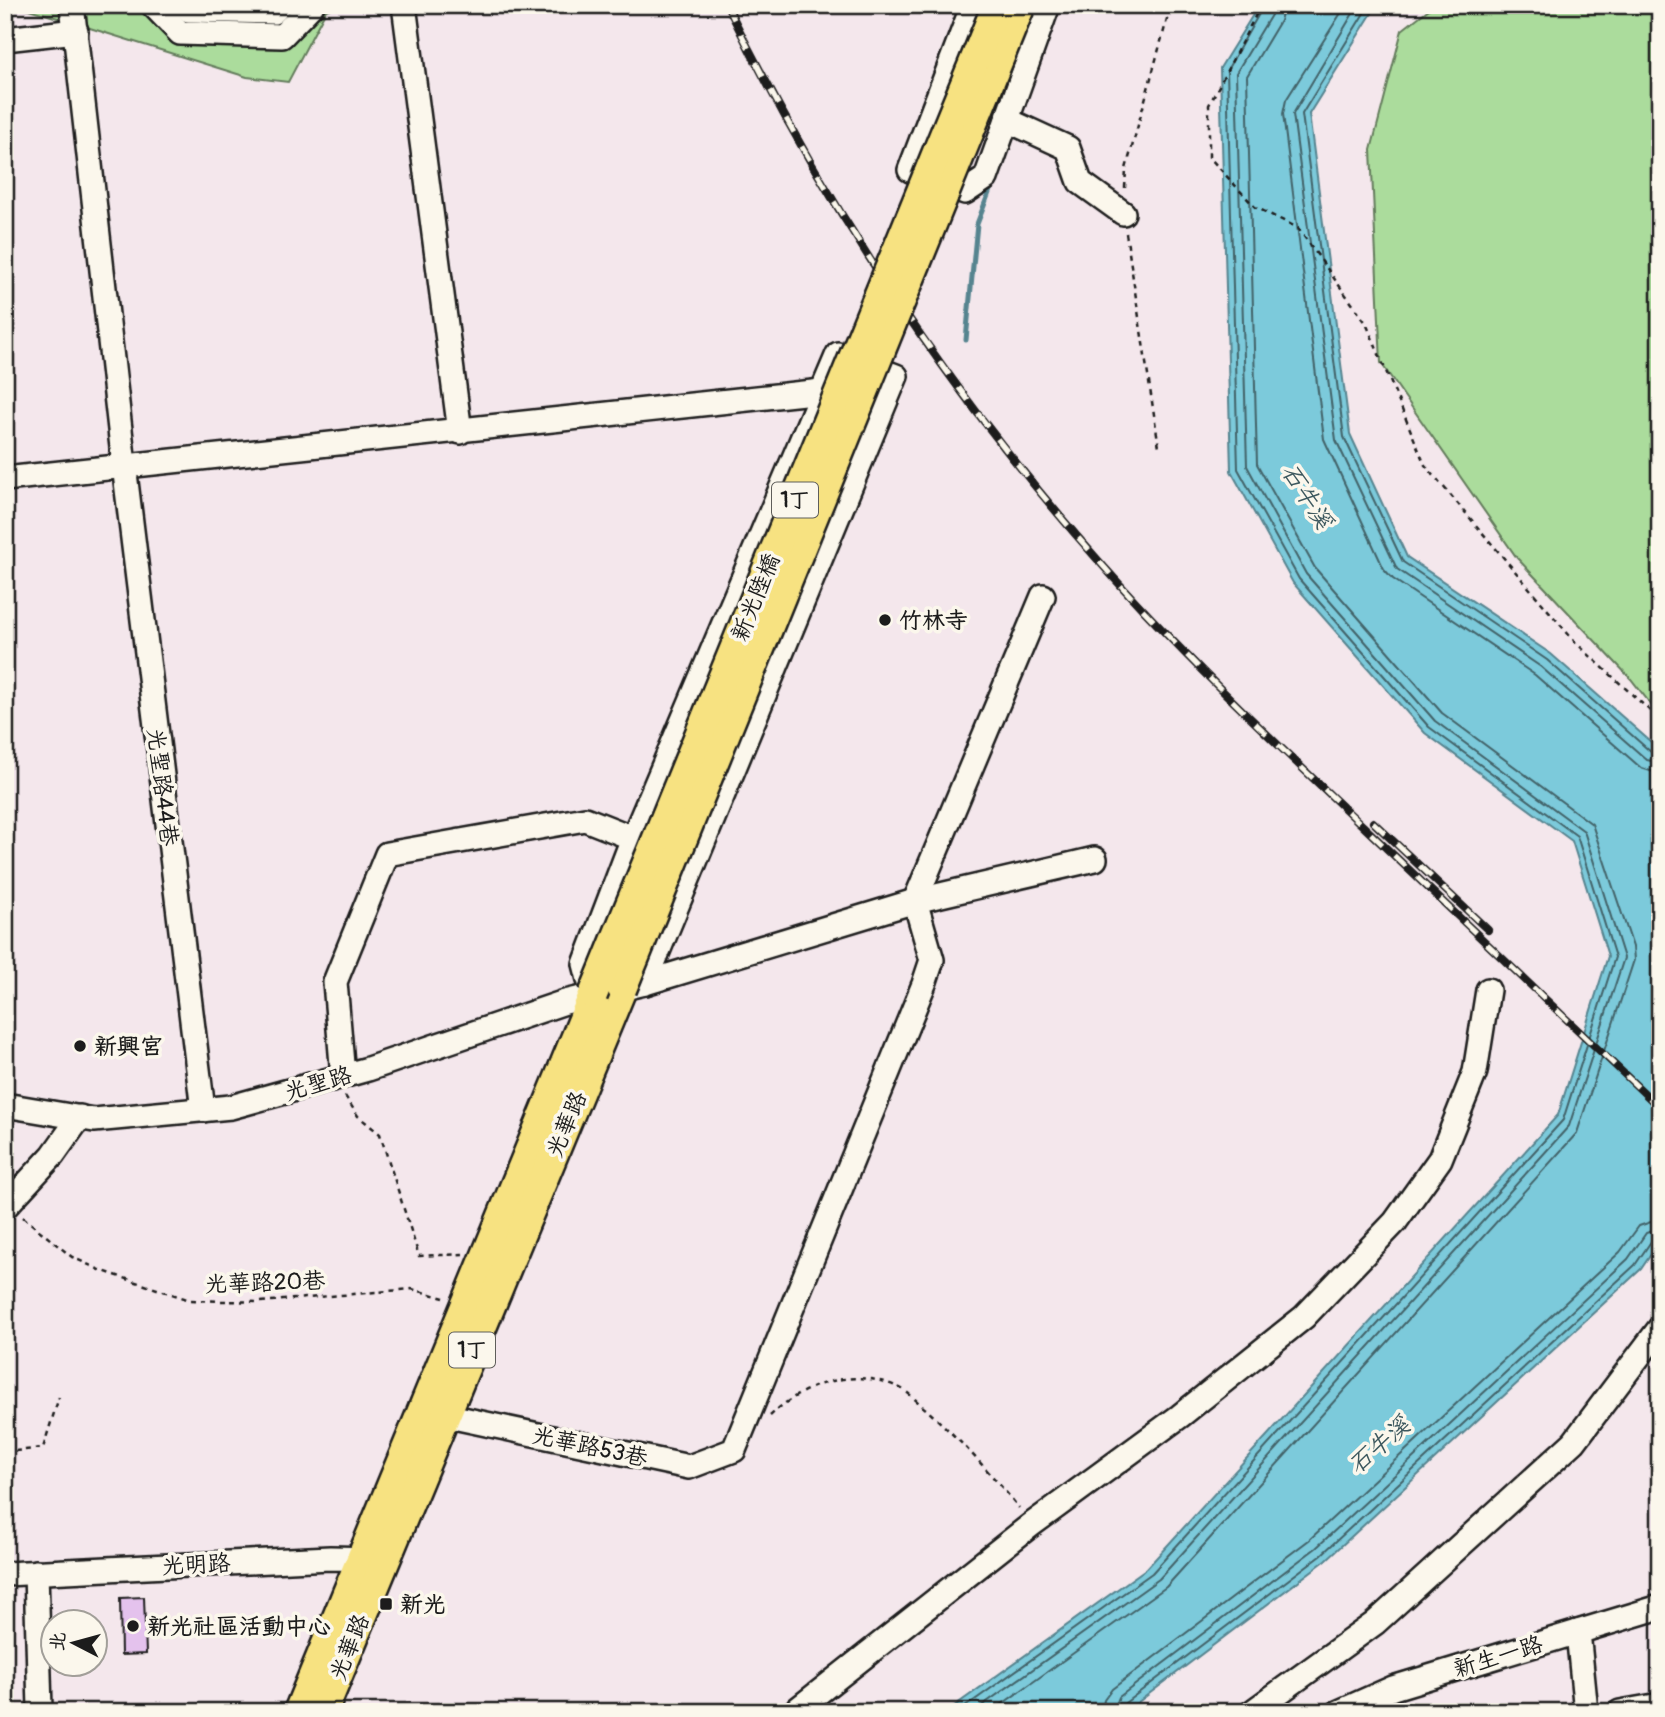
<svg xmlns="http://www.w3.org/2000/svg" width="1665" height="1717" font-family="Pangolin,'LXGW WenKai TC',sans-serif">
<rect width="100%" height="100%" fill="#f4e7ec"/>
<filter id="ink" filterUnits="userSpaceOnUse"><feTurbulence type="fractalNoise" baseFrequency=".0143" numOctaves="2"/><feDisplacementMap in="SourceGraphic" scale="14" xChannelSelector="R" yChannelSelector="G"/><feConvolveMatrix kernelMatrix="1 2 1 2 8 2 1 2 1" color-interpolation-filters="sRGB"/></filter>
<g filter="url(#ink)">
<g fill="#abdc9c" stroke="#647c5c" stroke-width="2">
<polygon points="16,5 338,5 326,10 288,82 247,77"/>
<polygon points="1434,5 1660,5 1660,716 1631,679 1517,558 1381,363 1371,150 1402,30"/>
</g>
<polygon fill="#7ccadb" stroke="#56848f" stroke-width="2" points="1259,5 1377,5 1309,114 1350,434 1407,557 1551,654 1660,750 1660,1241 1641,1269 1326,1560 1125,1712 946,1712 1147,1568 1558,1115 1608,956 1572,841 1425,733 1293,583 1231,471 1220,68"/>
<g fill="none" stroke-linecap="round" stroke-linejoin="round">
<g stroke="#426268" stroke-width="2">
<polyline points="1346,5 1286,100 1283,114 1324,439 1384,569 1393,579 1535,675 1641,768 1660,774"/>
<polyline points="1358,5 1293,114 1336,440 1397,569 1541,667 1647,760 1660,763"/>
<polyline points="1369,5 1302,114 1344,437 1403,562 1547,660 1652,753 1660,755"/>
<polyline points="958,1712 1152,1573 1563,1120 1615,957 1577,836 1429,727 1299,579 1238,469 1227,70 1264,5"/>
<polyline points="973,1712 1159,1579 1569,1126 1624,958 1584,831 1435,721 1306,574 1247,466 1236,73 1271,15 1273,5"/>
<polyline points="991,1712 1166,1587 1577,1133 1634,960 1633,947 1592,824 1442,713 1315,568 1257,464 1247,76 1280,21 1284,5"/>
<polyline points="1102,1712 1104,1700 1112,1689 1309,1540 1620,1252 1639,1226 1660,1219"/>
<polyline points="1113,1712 1119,1697 1316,1548 1628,1259 1646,1233 1660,1229"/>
<polyline points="1122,1712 1125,1703 1321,1555 1635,1265 1652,1240 1660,1238"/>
</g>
<polyline stroke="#56848f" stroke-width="5" points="966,340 977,224 993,182"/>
</g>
<polygon fill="#e4c2ed" stroke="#1c1c1c" stroke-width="2" points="144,1597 146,1654 121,1655 120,1598"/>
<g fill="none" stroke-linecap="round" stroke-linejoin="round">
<defs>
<g id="minor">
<polyline points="72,5 124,465 203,1110"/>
<polyline points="153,5 180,33 282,36 312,5"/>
<polyline points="184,5 189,10 273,12 280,5"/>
<polyline points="404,5 460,432"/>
<polyline points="973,5 910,170 965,192 986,178 1048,5"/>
<polyline points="5,39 76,31"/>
<polyline points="1007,120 1068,148 1080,182 1123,213"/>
<polyline points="5,479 822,391"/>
<polyline points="633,838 838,354 896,376 645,983"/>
<polyline points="343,1076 335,982 387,854 585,819 633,838 585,964 593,995"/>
<polyline points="5,1105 94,1120 231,1107 368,1069 565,1002 645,983 915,901 1095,859"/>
<polyline points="5,1207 53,1155 80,1117"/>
<polyline points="444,1415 689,1467 734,1450 924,984 932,960 915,901 1043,596"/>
<polyline points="36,1572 40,1709"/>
<polyline points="5,1574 330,1558 376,1559"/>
<polyline points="1578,1632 1586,1712"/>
<polyline points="794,1712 1031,1525 1180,1416 1304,1317 1395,1222 1440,1159 1475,1072 1488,990"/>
<polyline points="1252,1712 1375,1623 1574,1442 1660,1328"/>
<polyline points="1339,1712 1393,1688 1660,1607"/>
<polyline points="1620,1712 1660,1705"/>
</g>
<g id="major">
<polyline points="298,1712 593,995"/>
<polyline points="323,1712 622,989"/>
</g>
</defs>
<use href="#minor" stroke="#1c1c1c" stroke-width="28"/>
<use href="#major" stroke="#1c1c1c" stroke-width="33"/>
<g stroke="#1c1c1c" stroke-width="2.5" stroke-dasharray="5 5" stroke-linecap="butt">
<polyline points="1261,5 1209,105 1209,157 1255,207 1298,228 1366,323 1425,465 1575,642 1660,720"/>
<polyline points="1125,188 1126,169 1171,5"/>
<polyline points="1126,233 1159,447"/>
<polyline points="345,1096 358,1116 380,1134 419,1256 463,1254"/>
<polyline points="23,1217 72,1257 100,1270 190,1300 260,1302 412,1289 444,1298"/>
<path d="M770,1416C805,1382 856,1366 902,1389C911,1394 919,1404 927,1410C960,1440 991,1473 1019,1508"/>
<polyline points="5,1452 43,1448 59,1397"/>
</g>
<use href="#minor" stroke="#fbf7ec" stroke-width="23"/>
<use href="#major" stroke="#f7e281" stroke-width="28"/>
<defs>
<g id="rail">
<path d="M727,5C826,208 954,399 1105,568C1186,659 1275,742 1363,826C1462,920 1561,1014 1660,1108"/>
<polyline points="1373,822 1488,930"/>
</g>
</defs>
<use href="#rail" stroke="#1c1c1c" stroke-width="8"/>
<use href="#rail" stroke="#fbf7ec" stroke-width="5" stroke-dasharray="16" stroke-linecap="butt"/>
<defs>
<g id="major-bridge">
<polyline points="622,989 1021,5"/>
<polyline points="593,995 997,5"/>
</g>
</defs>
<use href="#major-bridge" stroke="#1c1c1c" stroke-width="33" stroke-linecap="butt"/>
<use href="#major-bridge" stroke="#f7e281" stroke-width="28"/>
</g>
</g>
<g fill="#1c1c1c" stroke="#fbf7ec" stroke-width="2.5">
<circle cx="885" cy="620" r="7"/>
<circle cx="80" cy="1046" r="7"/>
<rect x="379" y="1597" width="14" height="14" rx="3.5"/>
<circle cx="133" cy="1626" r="7"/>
</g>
<g text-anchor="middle" stroke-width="7" stroke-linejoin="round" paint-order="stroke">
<g fill="#fbf7ec" stroke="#5f5e5a" stroke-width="2">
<rect x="772" y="482.5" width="46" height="35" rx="5"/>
<rect x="449" y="1332.5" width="46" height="35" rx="5"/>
</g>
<g font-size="21" font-weight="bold" fill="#1c1c1c">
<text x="795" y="507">1丁</text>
<text x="472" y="1357">1丁</text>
</g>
<g font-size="23" fill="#1c1c1c" stroke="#fbf7ec">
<text transform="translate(755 597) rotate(-68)" y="8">新光陸橋</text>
<text transform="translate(163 787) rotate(83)" y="8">光聖路44巷</text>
<text transform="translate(318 1083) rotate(-16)" y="8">光聖路</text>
<text transform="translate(566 1124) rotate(-67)" y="8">光華路</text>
<text transform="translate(265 1282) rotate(-2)" y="8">光華路20巷</text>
<text transform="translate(590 1446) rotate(12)" y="8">光華路53巷</text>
<text transform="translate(196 1564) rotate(-3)" y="8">光明路</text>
<text transform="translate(349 1647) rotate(-68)" y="8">光華路</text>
<text transform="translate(1498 1656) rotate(-17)" y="8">新生一路</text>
</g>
<g font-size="23" font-weight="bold" fill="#1c1c1c" stroke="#fbf7ec" text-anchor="start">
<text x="899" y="628">竹林寺</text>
<text x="94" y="1054">新興宮</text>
<text x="400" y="1612">新光</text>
<text x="147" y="1634">新光社區活動中心</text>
</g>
<g font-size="24" font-style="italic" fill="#3e595f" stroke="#fbf7ec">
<text transform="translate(1307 496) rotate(57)" y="8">石牛溪</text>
<text transform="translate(1379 1445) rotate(-41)" y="8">石牛溪</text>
</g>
</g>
<rect width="1665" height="1717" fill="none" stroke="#fbf7ec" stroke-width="28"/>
<rect x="14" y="14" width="1637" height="1689" fill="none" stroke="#1c1c1c" stroke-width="2.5" filter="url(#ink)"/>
<g transform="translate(74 1643) rotate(276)"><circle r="33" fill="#fbf7ec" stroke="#a29f99" stroke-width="2"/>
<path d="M0-5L12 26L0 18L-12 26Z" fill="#1c1c1c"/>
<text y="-10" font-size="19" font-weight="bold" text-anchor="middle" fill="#1c1c1c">北</text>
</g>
</svg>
